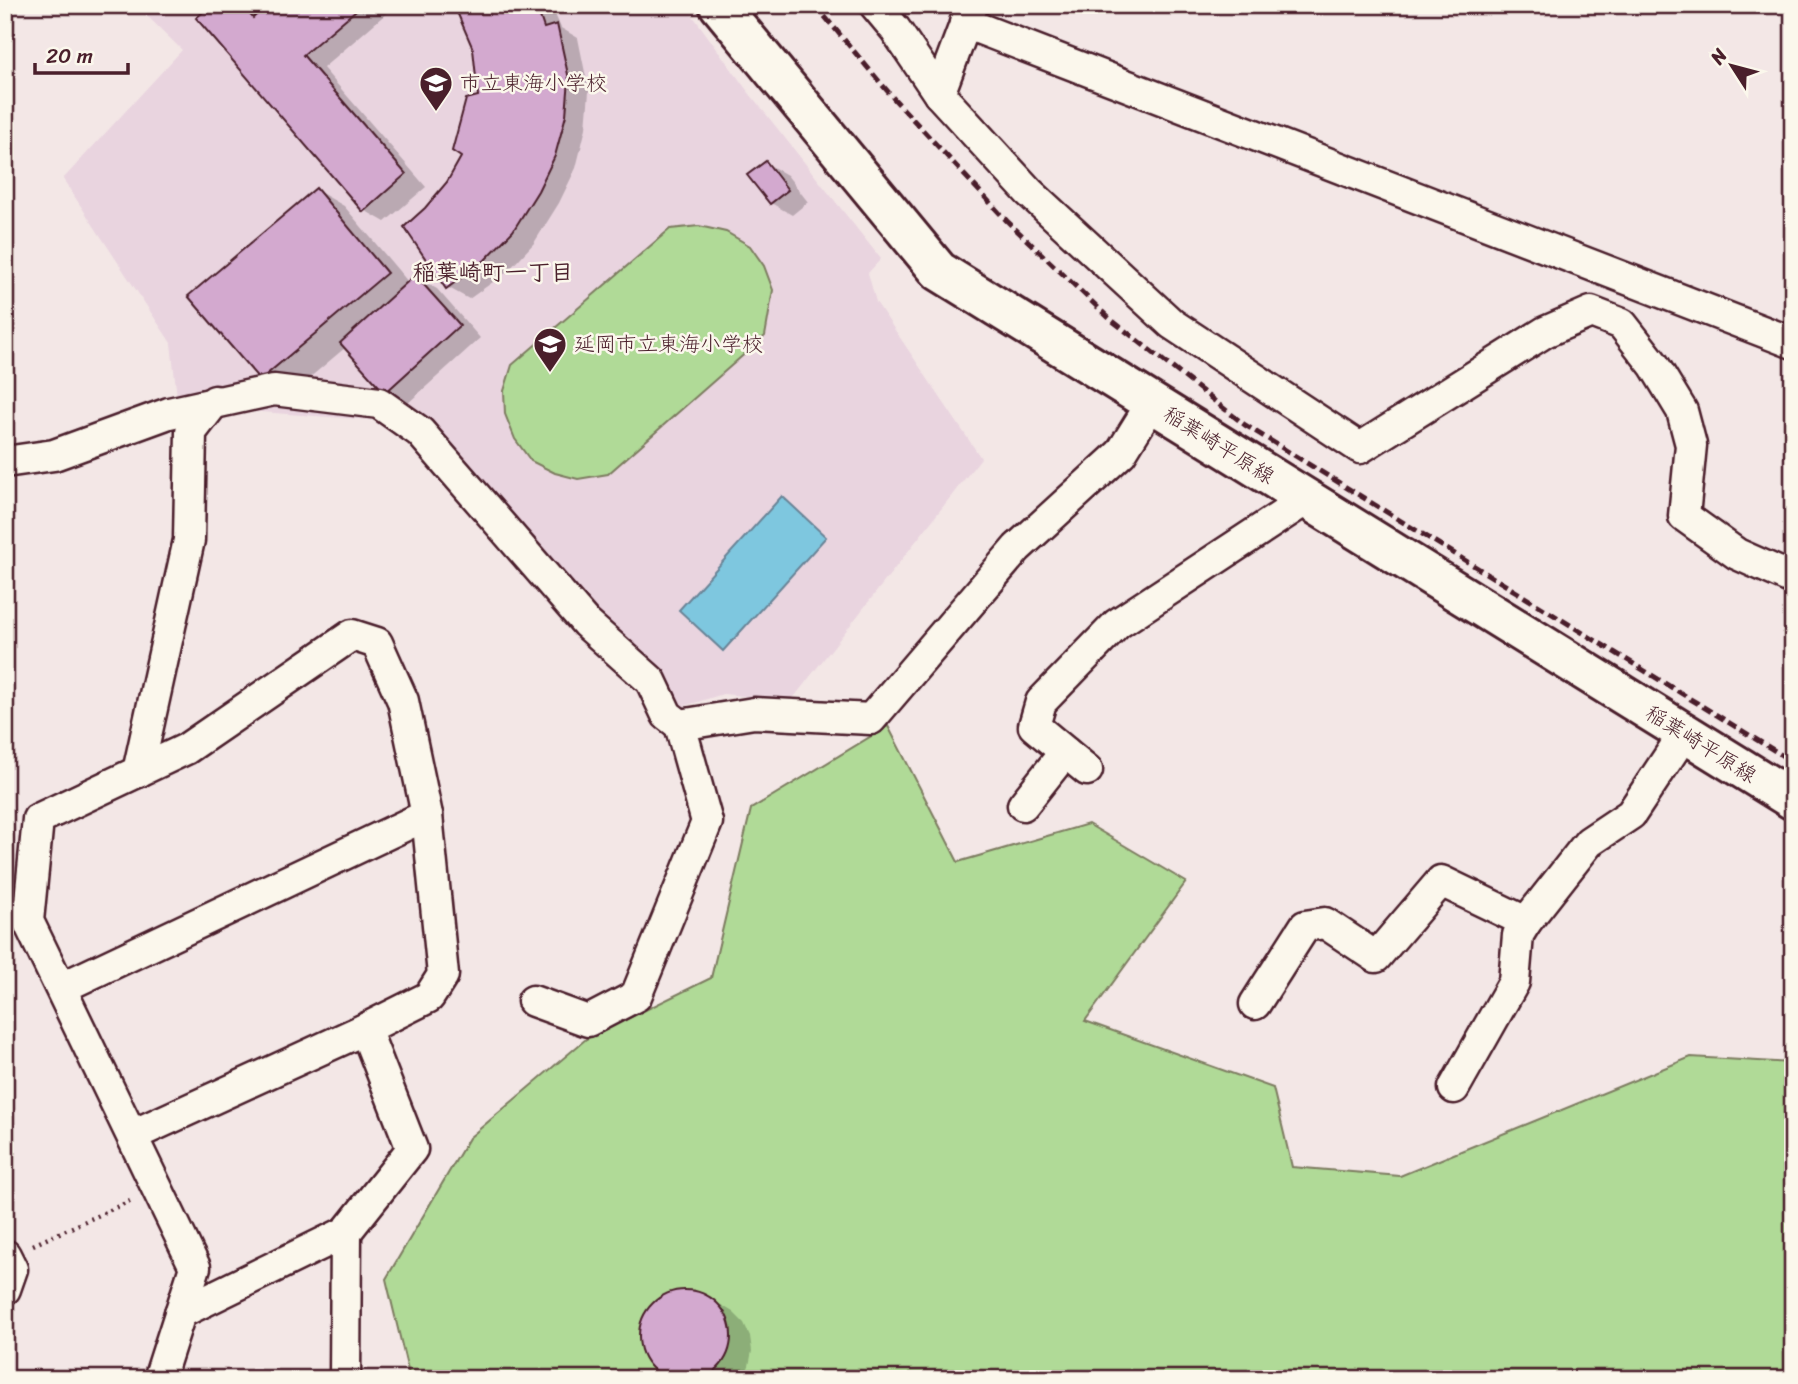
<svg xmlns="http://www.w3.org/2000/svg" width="1798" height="1384" font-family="Sriracha,'Klee One',sans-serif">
<rect width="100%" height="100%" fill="#f3e7e6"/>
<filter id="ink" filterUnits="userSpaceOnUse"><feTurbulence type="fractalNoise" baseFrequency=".0143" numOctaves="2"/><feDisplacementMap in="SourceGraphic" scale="14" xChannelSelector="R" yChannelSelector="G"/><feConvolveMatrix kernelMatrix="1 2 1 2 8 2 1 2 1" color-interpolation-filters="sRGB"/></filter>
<g filter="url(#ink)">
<polygon fill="#e9d4df" points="136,5 685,5 746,89 881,259 868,273 876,302 981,458 791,701 723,694 675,709 397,413 386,421 178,406 171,343 63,179 182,50"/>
<g fill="#b0da97" stroke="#7d7c61" stroke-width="2">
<polygon points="699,226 726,232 750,246 764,266 773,290 765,336 608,474 578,479 555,473 531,461 515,439 505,414 504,391 512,365 670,229"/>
<polygon points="888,726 958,862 1088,824 1186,882 1085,1021 1273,1088 1292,1167 1400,1176 1691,1057 1793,1063 1793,1379 410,1379 386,1279 469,1138 586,1039 711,978 751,809"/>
</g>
<polygon fill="#7ec7df" stroke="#698497" stroke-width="2" points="782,496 826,537 723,651 679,610"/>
<g fill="#0003">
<polygon points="214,5 251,5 259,15 270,5 396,5 323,68 426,187 385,222 364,210"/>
<polygon points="455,5 551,5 561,28 578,38 589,92 586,128 576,168 559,203 534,243 507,272 469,299 447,287 427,209 448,183 464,156 480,97 475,48"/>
<polygon points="766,163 787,175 808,202 792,215 771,203"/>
<polygon points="316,190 344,206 409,283 416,277 437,289 480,338 407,404 386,392 346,347 289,395 261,379"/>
<polygon points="682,1291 697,1293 711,1299 733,1312 744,1323 750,1336 752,1351 749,1366 741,1379 668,1379 654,1369 645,1358 640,1344 640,1329 645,1315 654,1303 667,1295"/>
</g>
<g fill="#d3a9cf" stroke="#4a1f2b" stroke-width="2">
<polygon points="211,5 242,5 253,18 267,5 362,5 303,55 406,174 363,212 196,18"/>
<polygon points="454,5 536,5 544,28 557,24 569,79 566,115 555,156 538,191 513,231 485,260 446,289 404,227 425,208 447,182 461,157 452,151 466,99 478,96 473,49"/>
<polygon points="766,161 788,190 770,204 747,175"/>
<polygon points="316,188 387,273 260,380 188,296"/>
<polygon points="415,275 460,325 385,393 340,343"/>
<circle cx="685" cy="1336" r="46"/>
</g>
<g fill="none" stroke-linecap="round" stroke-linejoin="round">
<defs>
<g id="minor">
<polyline points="875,5 895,29 939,94 1029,192 1172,324 1360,448 1545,332 1591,312 1622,324 1654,365 1682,411 1691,445 1684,516 1737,554 1793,579"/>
<polyline points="965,23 1793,343"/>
<polyline points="939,94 972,6"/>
<polyline points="5,462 54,455 169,413 274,390 379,403 420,432 586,623 651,681 667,715 680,725"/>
<polyline points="1087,770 1034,726 1041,702 1117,624 1307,499"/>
<polyline points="138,772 189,540 191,432 215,401"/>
<polyline points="1023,805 1065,752"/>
<polyline points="61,988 427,815"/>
<polyline points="533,1001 588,1021 636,996 707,822 680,725 754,713 871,719 1017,548 1121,453 1152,403"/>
<polyline points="1255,1004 1305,926 1325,923 1376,957 1441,881 1526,922"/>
<polyline points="1454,1088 1514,982 1518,935 1526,922 1589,842 1631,814 1684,734"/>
<polyline points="133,1135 365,1029 429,997 443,975 427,815 403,701 377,643 352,635 186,749 38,819 28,921 195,1267 159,1379"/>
<polyline points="5,1255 12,1269 5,1289"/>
<polyline points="180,1313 346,1232 412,1149 365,1029"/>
<polyline points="345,1379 346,1232"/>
</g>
<polyline id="primary" points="719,5 939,271 1793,800"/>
</defs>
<use href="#minor" stroke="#4a1f2b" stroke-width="35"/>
<use href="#primary" stroke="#4a1f2b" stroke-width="44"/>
<polyline stroke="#4a1f2b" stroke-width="4.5" stroke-dasharray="2 5" stroke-linecap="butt" points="33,1245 130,1201"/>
<use href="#minor" stroke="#fbf7ec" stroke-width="30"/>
<use href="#primary" stroke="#fbf7ec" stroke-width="38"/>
<polyline stroke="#4a1f2b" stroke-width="5" stroke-dasharray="10 5" stroke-linecap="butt" points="815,5 895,100 1007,221 1109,318 1245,425 1793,762"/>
</g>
</g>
<defs>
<symbol id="school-pin" viewBox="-11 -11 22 30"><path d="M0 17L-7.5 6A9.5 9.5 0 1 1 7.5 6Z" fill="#4a1f2b" stroke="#fbf7ec"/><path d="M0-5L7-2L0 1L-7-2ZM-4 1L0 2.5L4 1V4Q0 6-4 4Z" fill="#fff"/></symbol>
</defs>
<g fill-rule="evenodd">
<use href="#school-pin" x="417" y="64" width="38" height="52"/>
<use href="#school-pin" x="531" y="325" width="38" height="52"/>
</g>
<g text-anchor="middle" stroke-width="5" stroke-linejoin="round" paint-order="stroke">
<g font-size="21" fill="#4a1f2b" stroke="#fbf7ec" text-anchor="start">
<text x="460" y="90">市立東海小学校</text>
<text x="574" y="351">延岡市立東海小学校</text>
</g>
<g font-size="21" fill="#4a1f2b" stroke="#fbf7ec">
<text transform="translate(1219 445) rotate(32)" y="7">稲葉崎平原線</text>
<text transform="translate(1701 744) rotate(32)" y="7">稲葉崎平原線</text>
</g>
<g font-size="23" font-weight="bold" fill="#4a1f2b" stroke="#fbf7ec">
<text x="493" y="280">稲葉崎町一丁目</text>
</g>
</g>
<rect width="1798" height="1384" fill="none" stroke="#fbf7ec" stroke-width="28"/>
<rect x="14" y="14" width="1770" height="1356" fill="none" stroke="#4a1f2b" stroke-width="2.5" filter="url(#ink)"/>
<g transform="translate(1732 66) rotate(306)" stroke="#fbf7ec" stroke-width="5" paint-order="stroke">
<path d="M0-5L12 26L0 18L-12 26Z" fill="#4a1f2b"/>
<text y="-10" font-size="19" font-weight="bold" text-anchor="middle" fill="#4a1f2b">N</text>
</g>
<path d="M35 63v10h93v-10" fill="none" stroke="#4a1f2b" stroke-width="3.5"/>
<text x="46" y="63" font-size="21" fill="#4a1f2b" stroke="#fbf7ec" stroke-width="5" paint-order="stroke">20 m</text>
</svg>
